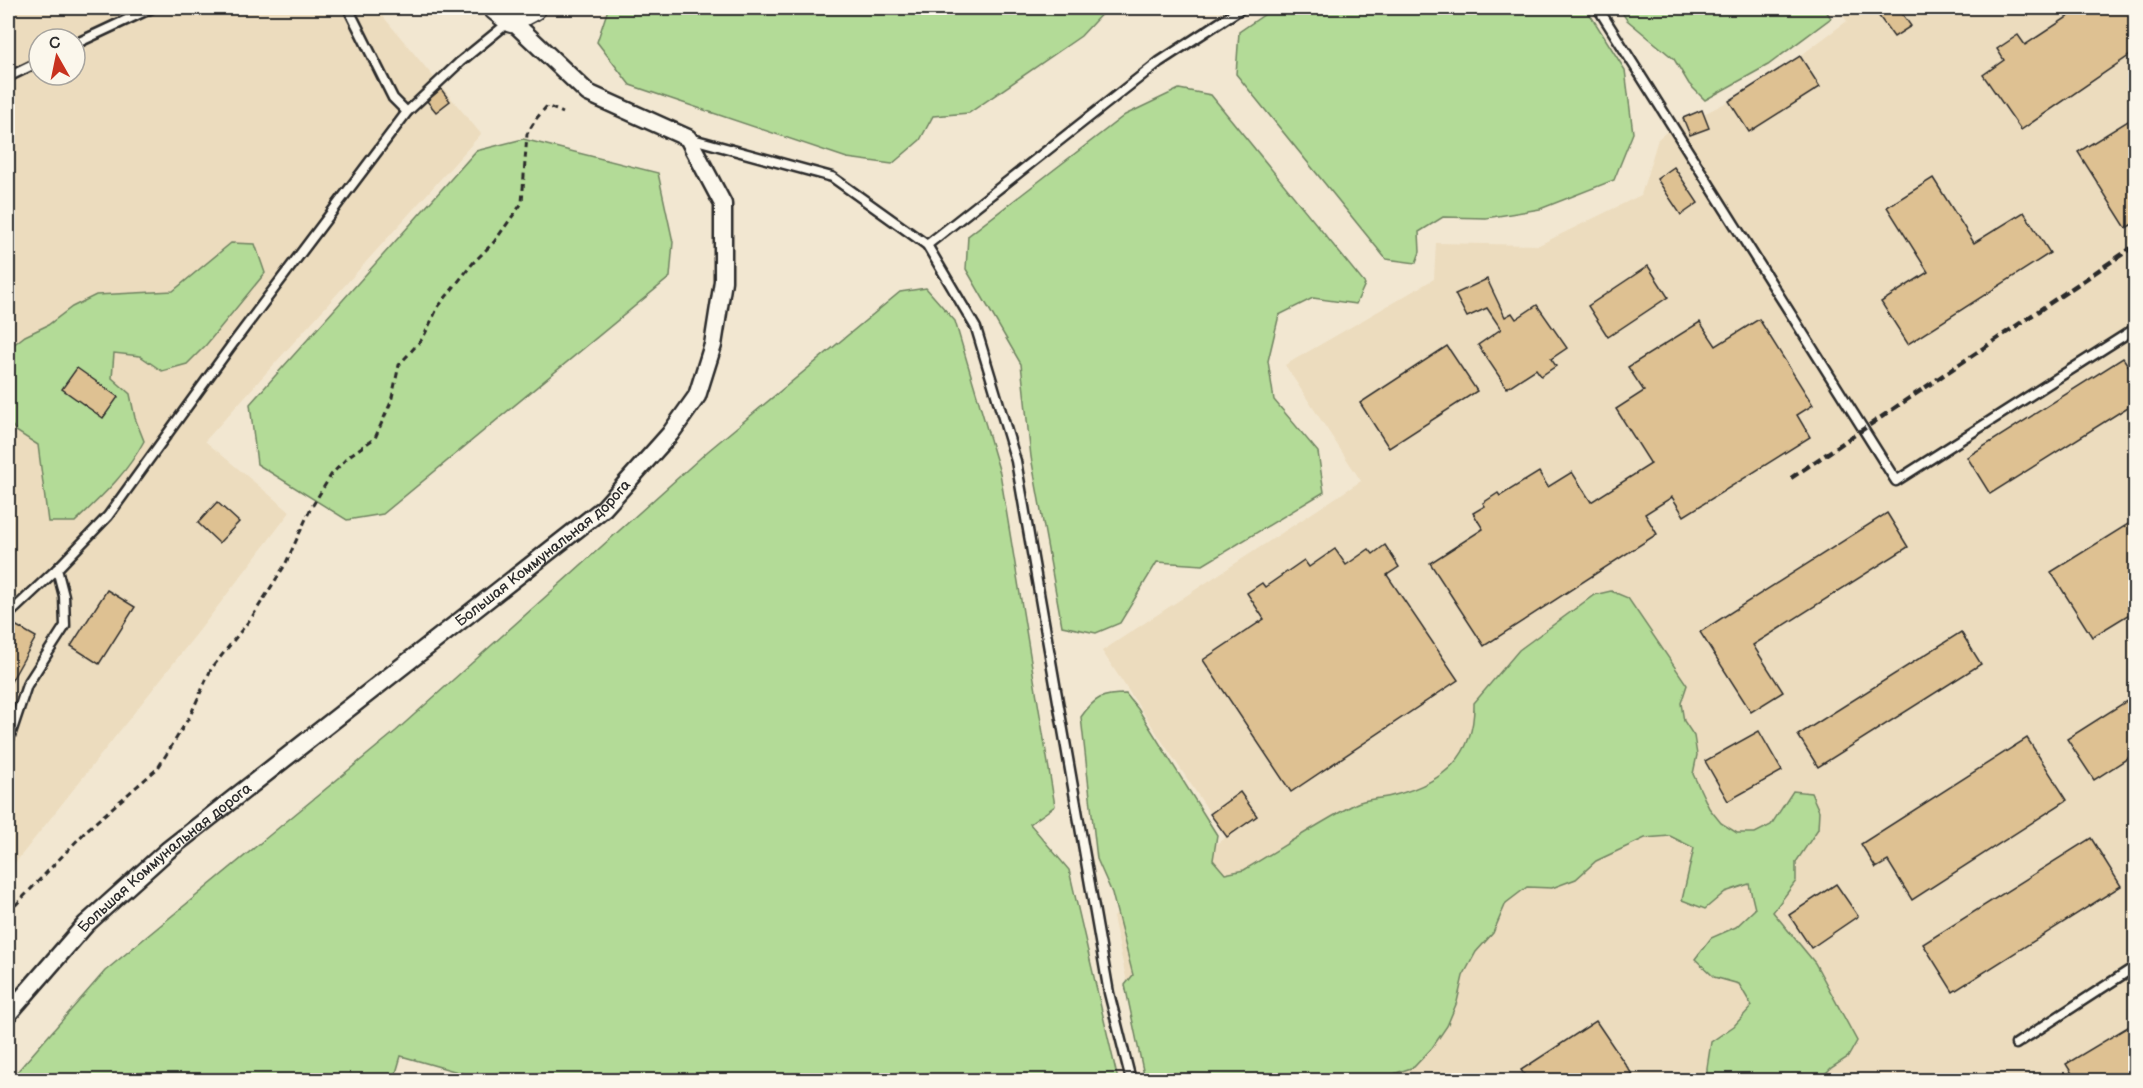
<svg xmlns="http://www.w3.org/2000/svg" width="2143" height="1088" font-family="'Balsamiq Sans',sans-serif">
<rect width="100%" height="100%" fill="#f2e7d1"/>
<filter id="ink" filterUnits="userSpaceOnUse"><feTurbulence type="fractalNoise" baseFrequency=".0167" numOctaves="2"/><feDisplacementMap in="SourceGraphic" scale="12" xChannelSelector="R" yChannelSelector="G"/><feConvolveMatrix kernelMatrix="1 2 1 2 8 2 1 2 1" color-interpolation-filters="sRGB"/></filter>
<g filter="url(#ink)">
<g fill="#ecdcbe" fill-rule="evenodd">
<path d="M18,8H376L481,134L205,441L290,512L202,627L8,872V12ZM39,39H75V75H39Z"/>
<polygon points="1837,8 2135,8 2135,1080 1148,1080 1113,917 1226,837 1102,651 1361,481 1285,365 1434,279 1436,243 1539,245 1641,195 1658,139 1683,118 1702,110 1704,114 1729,101 1800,56 1847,21"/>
</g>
<g fill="#b3db97" stroke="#6f8361" stroke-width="1.5">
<polygon points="611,8 1107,8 1081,36 969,113 933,116 920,140 892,164 847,158 630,85 597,42 608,9"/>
<polygon points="1274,8 1586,8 1625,70 1633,133 1614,180 1540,209 1486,218 1443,217 1419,232 1420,252 1416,263 1386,259 1236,74 1239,32"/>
<polygon points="1619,8 1824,8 1831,18 1768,65 1705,100 1689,84 1674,59 1627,20"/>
<polygon points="1179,89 1211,95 1365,284 1356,304 1313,298 1279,315 1268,361 1274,400 1318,452 1324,492 1203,565 1157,562 1120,623 1096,633 1062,626 1031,457 1021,364 966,269 968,236 1125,115"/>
<polygon points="523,139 658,173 673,242 670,277 383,514 347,520 257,464 250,404 476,151"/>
<path d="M231,243L255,244L265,273L206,345L187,364L162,371L140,356L114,353L112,378L130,394L135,418L144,441C126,475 102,496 75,522H48L38,445L16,431L8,420V349L25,336L48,325L72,307L96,295L173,291Z"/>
<polygon points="926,288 955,321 1000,473 1055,806 1030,824 1069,870 1118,1080 486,1080 401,1056 394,1080 10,1080 105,971 396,731 708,451 900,292"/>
<path d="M1611,591L1628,598L1687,685L1681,703L1684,721L1694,736L1697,755L1693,774L1709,808L1721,823L1737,833H1755L1771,825L1793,791L1811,793L1819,811L1818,829L1796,862V881L1773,912L1815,963L1857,1041L1848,1057L1831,1068L1819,1080H1707V1068L1711,1042L1734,1026L1752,1006L1739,984L1714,977L1695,959L1711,938L1736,927L1755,909L1749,884L1725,892L1705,909L1682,900L1694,848L1670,836L1645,838L1596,861L1576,879L1552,888L1527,887L1506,903L1493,933L1476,952L1463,976L1457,1002L1447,1026L1432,1048L1414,1067L1376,1080H1145L1125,985L1133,975L1112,893L1097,859L1081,717C1095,697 1102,694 1126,694L1138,709L1217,835L1213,860L1225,874L1244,870C1281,848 1317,824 1355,804C1367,798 1383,799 1395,795C1444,782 1475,756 1474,703L1519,650L1594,595Z"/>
</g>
<g fill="#dec192" stroke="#2b2b2b" stroke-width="1.5">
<polygon points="1873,8 1898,8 1911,26 1894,37"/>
<polygon points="2081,8 2136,8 2136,51 2021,130 1983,75 2004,60 1997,49 2018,35 2025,45"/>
<polygon points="1800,56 1820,87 1749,132 1729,101"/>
<polygon points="441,89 450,101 436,112 427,101"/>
<polygon points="1702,110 1709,128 1690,135 1683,118"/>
<polygon points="2136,116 2136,222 2126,228 2078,152"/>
<polygon points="1674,167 1698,203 1681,215 1657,179"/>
<polygon points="1933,178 1974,243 2024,212 2050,253 1908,344 1881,302 1928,272 1887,207"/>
<polygon points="1648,266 1668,297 1608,337 1588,306"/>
<polygon points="1487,279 1505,317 1512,313 1516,319 1537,305 1567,348 1551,359 1556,366 1541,376 1536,369 1507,388 1478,345 1501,329 1487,308 1467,317 1455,294"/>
<polygon points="1759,319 1813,405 1797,415 1810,437 1684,516 1672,497 1645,514 1657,534 1484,646 1430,563 1483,529 1473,513 1485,506 1483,503 1498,493 1500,496 1539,472 1548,487 1572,472 1591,502 1651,464 1616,409 1644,391 1628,367 1700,322 1716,346"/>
<polygon points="1447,346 1477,391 1389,448 1360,403"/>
<polygon points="2123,358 2136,377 2136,402 1990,494 1967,457"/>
<polygon points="77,368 118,397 103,418 62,389"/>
<polygon points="217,502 239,522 219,543 198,523"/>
<polygon points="1887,513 1908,547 1753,645 1783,692 1751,712 1700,632"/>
<polygon points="2136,519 2136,610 2092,637 2051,572"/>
<polygon points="1385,545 1399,567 1387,575 1458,680 1291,792 1203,660 1264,619 1247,593 1262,583 1265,587 1304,560 1309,567 1335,549 1346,565 1369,549 1373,554"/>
<polygon points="107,590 135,607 99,664 71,646"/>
<polygon points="8,621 36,637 8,687"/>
<polygon points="1961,632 1981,664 1818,767 1798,735"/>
<polygon points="2136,695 2136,753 2094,780 2067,739"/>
<polygon points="1759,731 1782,771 1728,801 1705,761"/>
<polygon points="2027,738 2067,800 1912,900 1888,861 1876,868 1861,844"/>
<polygon points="1240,792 1257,816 1227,837 1210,814"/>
<polygon points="2091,838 2121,886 1953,992 1923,944"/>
<polygon points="1836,884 1858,916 1811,948 1789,915"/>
<polygon points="1596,1021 1636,1080 1528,1080 1521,1070"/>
<polygon points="2136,1022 2136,1070 2119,1080 2076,1080 2066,1064"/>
</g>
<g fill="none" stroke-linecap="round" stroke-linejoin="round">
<defs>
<g id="lane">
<polyline points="348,8 393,98 407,112"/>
<polyline points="1598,8 1896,481 2136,328"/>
<polyline points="75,44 152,8"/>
<polyline points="8,77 39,62"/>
<polyline points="689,138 832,177 927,245 976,328 1016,461 1109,993 1131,1080"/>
<polyline points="927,245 1159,62 1242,8"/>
<polyline points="8,615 57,569 108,516 231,346 407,112 460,62 509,22"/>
<polyline points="8,737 8,778"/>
<polyline points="9,739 27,685 65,626 64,596 57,569"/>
<polyline points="2016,1044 2136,966"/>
</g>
<g id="street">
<path id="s1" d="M8,1014L86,924L168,850L604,508L670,434L697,396L713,345L723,281V204L688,138L588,93L511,20"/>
</g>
<polyline id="secondary" points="496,8 511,20 533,8"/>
</defs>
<use href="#lane" stroke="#2b2b2b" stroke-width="13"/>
<use href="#street" stroke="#2b2b2b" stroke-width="21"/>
<use href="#secondary" stroke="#2b2b2b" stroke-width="28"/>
<polyline stroke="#2b2b2b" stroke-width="3" stroke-dasharray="6 4.5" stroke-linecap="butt" points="8,913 88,829 158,768 190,716 211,669 252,617 285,565 310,510 331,475 349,456 375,438 391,402 399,365 423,338 438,307 473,263 494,242 522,203 527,134 536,119 547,106 563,113"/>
<use href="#lane" stroke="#fbf7ec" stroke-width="8"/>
<use href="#street" stroke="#fbf7ec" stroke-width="16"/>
<use href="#secondary" stroke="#fbf7ec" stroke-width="24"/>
<polyline stroke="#2b2b2b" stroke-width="4.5" stroke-dasharray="9 4.5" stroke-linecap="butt" points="1791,478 2136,245"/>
</g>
</g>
<g text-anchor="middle" stroke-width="5" stroke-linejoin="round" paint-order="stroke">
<g font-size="15" fill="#2b2b2b" stroke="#fbf7ec">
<text dy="5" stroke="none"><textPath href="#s1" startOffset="708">Большая Коммунальная дорога</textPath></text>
<text dy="5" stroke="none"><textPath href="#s1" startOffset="222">Большая Коммунальная дорога</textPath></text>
</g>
</g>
<rect width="2143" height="1088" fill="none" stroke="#fbf7ec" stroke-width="30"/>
<rect x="15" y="15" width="2113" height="1058" fill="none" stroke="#2b2b2b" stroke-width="2" filter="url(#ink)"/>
<g transform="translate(57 57) rotate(351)"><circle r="28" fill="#fbf7ec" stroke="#a8a59f" stroke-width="1.5"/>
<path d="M0-4.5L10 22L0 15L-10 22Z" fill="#c8321e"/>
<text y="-9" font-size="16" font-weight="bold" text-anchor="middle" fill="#2b2b2b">С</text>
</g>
</svg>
